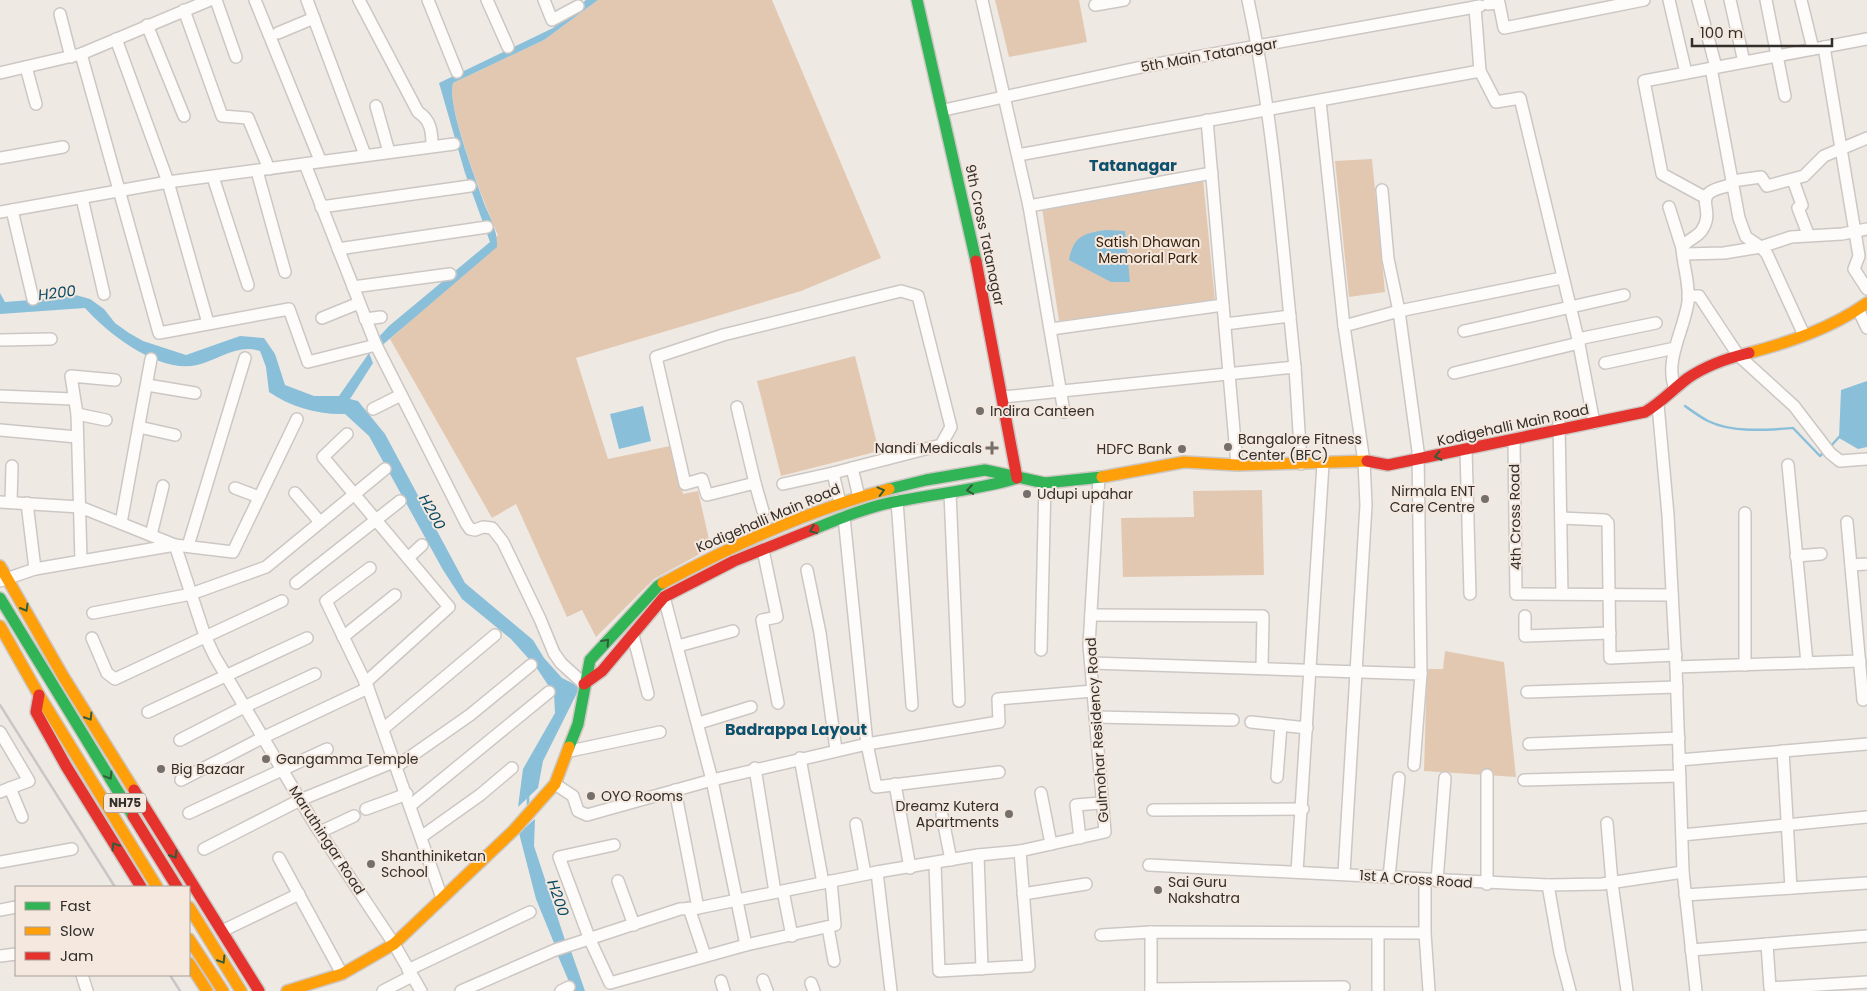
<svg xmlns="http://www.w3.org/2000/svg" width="1867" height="991" font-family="Poppins,sans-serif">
<rect width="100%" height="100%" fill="#efe9e4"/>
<g fill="#e3c8b1">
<path d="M598,0H772L881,258L801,291L576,358L608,459L670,446L683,494L698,491L711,548L654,579L596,637L582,610L567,617L516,504L492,518L390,339L437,297L498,235C486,207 446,108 453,83L544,40Z"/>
<polygon points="995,0 1079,0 1087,42 1009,57"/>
<polygon points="1372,159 1385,292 1349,297 1335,161"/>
<polygon points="1203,179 1215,301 1059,321 1042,208"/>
<polygon points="855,356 879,451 781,476 757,381"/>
<polygon points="1262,490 1264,575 1123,577 1121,518 1194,517 1193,491"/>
<polygon points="1445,651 1504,662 1516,777 1424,771 1427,669 1443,669"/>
</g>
<g fill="#8abfda">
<path d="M586,0H598L544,40L453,83C447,106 475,177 484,203C490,218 498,231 497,247L379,348L377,339L389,326L490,242L465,173L439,83L553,28Z"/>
<path d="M1106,230L1125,231L1130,282H1111L1069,260C1073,236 1084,233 1106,230Z"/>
<path d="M0,293L5,302L56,298L72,294L90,299L104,309L115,323L129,333L143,341L186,355L240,336L264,338L275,354L285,385L314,396H339L369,353L373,363L350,399L358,401L385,434L465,583L533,640L544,658L562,678L580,687L543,761L538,788L518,807L523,769L555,713L554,694L536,667L511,639L462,599L443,570L369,436L345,414C318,415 291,407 269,392L266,367L260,351C238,343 218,360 197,365C160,374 108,334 85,308L0,314Z"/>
<polygon points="1867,381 1867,447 1858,449 1839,438 1841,390"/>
<polygon points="643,406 651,441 619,449 610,414"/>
<polygon points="535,819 534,846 565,940 554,943 536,899 519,833"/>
<polygon points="571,951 585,991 573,991 558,956"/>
</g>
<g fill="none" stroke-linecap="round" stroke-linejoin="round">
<g stroke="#8abfda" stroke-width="2.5">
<path d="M1685,406C1692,411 1700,417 1708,421C1732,433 1767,430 1793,428L1820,456L1824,452"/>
<polyline points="1830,447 1840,436"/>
<polyline points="528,795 528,807"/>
</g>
<defs>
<g id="street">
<polyline points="216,0 236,57"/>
<polyline points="255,0 320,160"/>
<polyline points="307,0 365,155"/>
<path d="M359,0L418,112C431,120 432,132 432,146"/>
<polyline points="428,0 457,72"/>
<polyline points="487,0 508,47"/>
<polyline points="544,0 552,20 578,6"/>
<polyline points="982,0 1029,206 1064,412"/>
<path d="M1248,0C1274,120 1282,244 1295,367"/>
<polyline points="1669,0 1686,73"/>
<polyline points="1698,0 1716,67"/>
<polyline points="1730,0 1744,62"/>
<polyline points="1766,0 1785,96"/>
<polyline points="1801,0 1813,49"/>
<polyline points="1488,4 1499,3 1504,28 1644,0"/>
<polyline points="1095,5 1124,0"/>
<polyline points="184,10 222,116 248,118 269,169"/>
<polyline points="60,14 71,57"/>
<polyline points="147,25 184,116"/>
<polyline points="278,33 314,18"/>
<polyline points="116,39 168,182 208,323"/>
<polyline points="1824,47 1859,256 1854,269 1867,289"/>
<polyline points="81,54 159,333 289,309 308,362 376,345"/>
<polyline points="26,67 36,104"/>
<polyline points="1711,68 1739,218 1746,237 1761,247 1767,254 1804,335"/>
<polyline points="1480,71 1475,7 1480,6"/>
<polyline points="0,73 81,54 210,0"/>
<polyline points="1320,101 1344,326 1364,462 1366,505 1344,873"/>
<polyline points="376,106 389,152"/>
<polyline points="944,110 1146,66 1475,7"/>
<polyline points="1018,155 1480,71 1496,102 1520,98 1578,339 1594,423"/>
<polyline points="0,158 63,147"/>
<polyline points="305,164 376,345 466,523 470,529 475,530 483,527 492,528 503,542 540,619 554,653 561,663 584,684"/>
<polyline points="257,171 285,272"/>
<polyline points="213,177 248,285"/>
<polyline points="1793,180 1802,205 1798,208 1808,234"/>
<polyline points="1732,181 1761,177 1767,186 1804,176 1824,156 1867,138"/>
<polyline points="1382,190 1388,259 1399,311 1418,451 1421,674"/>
<polyline points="82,198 104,294"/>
<polyline points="1706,198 1662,174 1644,81 1867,39"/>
<polyline points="1029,206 1212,173"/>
<polyline points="321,207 470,186"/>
<polyline points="1669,207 1682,248"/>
<polyline points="12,210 33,299"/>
<polyline points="0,212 168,182 454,144"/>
<polyline points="338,249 487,227"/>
<polyline points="1683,254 1724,253 1761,247 1791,237 1842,234 1867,229"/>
<polyline points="353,287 450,274"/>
<polyline points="1688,296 1699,296 1738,355 1794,406 1830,453 1840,461 1867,459"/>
<polyline points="1223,305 1237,465"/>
<polyline points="1858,309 1867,328"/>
<polyline points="322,318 359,303"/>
<polyline points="365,319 381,317"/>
<polyline points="1225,324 1290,316"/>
<polyline points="1344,326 1399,311 1562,278"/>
<polyline points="1051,329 1223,305 1207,120"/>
<polyline points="1464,331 1624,295"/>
<polyline points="1578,339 1656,323"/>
<polyline points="0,340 51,339"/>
<polyline points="1605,363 1675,348"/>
<polyline points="1454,373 1579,343"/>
<polyline points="147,385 195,393"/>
<path d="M1675,389C1664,360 1684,331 1688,302C1690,284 1683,266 1682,248C1687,239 1697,238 1702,230C1718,206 1685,194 1732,185"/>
<polyline points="0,396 73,399"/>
<polyline points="1003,397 1295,367 1301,464"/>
<polyline points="1658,405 1668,515 1676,667 1683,872 1696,991"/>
<polyline points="737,407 755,483"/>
<polyline points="373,409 401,395"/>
<polyline points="77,414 106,420"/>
<polyline points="1559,422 1562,594"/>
<polyline points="139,427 175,435"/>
<polyline points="0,430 77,437"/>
<polyline points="347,434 323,457 449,607 365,683"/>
<polyline points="1514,440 1516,594 1672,595"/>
<polyline points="1466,450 1470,594"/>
<polyline points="1788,465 1807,663"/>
<polyline points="783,484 833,473"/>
<polyline points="235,488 259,497"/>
<polyline points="295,493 320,522"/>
<polyline points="950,493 959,701"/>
<polyline points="897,501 912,705"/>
<polyline points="0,502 80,507 175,545 233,552 297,419"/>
<polyline points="11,502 12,466"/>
<polyline points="27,503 35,569"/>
<polyline points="840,503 833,473 852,468 859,497"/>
<polyline points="763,511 755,483 707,495 702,479 685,484 656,357 723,335 901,291 918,296 951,427 941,445 852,468"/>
<polyline points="1745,513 1745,665"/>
<polyline points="844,517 867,744 876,787 999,772"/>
<polyline points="1561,518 1605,520 1608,523 1610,658 1676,655"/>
<polyline points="1847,522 1863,700"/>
<polyline points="121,523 151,359"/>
<polyline points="151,535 163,486"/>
<polyline points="188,546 245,358"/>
<polyline points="763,550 777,617 762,620 778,703"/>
<polyline points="1796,556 1821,554"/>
<polyline points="408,558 422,545"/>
<polyline points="81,561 77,414 71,376 115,380"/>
<polyline points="1851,565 1867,564"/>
<polyline points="370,568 326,601 368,688 442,898"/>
<polyline points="807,570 820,633 836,750"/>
<polyline points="0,581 35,569 175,545 205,636 215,657 315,825 394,944 421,991"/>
<polyline points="296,583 400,501"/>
<polyline points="664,597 712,780 867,744 999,722 998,699 1093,691"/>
<polyline points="93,613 191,594 266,567 385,469"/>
<polyline points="1091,615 1263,616 1262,667"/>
<polyline points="1525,616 1525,636 1610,633"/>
<polyline points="633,635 648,694"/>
<polyline points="343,637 395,595"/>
<polyline points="92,638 107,673 115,679 282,601"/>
<polyline points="678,646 733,631"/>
<polyline points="1041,650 1045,483"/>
<polyline points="1091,663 1421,674 1414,765"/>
<polyline points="1676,667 1860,661"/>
<polyline points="1527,692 1677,687"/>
<polyline points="148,712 307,638"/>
<polyline points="1095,717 1233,720"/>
<polyline points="1251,722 1307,728"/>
<polyline points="699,723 751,707"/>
<polyline points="383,729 495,635"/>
<polyline points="0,732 29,781 10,788"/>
<polyline points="180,740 244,707 315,674"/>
<polyline points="1529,744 1679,738"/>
<polyline points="570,751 660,732"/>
<polyline points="1783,751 1791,888"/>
<polyline points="800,758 823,883"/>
<polyline points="1679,760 1867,744"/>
<polyline points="397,766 470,715 531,665"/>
<polyline points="755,768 775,892"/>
<polyline points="1277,777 1281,725"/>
<polyline points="181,780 262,738 368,688"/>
<polyline points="1524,780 1680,776"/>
<polyline points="555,784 573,796 578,811 587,815 712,780 746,945"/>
<polyline points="895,784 910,868"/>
<polyline points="675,790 698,908"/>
<polyline points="0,792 10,788 22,817"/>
<polyline points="1041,793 1051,844"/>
<polyline points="411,805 549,692"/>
<polyline points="366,809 407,794"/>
<polyline points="1153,810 1303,809"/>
<polyline points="189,813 327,749"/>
<polyline points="942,815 951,860"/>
<polyline points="1607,823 1612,883 1627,991"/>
<polyline points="856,824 865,874"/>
<polyline points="320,832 354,816"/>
<polyline points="1682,835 1867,817"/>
<polyline points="421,837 480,795 512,768"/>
<polyline points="1080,838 1076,805 1101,803"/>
<polyline points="614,845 559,857 590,940 610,983 746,945 835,925 831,881"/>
<polyline points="204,849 300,800 396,761"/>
<polyline points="978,855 982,969"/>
<polyline points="279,858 342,974"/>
<polyline points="0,862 72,849"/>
<polyline points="935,864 939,971 1029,966 1020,851"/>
<polyline points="1149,865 1548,885 1602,884 1683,872"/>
<polyline points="877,872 891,991"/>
<polyline points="1297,872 1323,464"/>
<polyline points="1389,877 1399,778"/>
<polyline points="618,881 634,925"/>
<polyline points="1425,881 1425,933 1429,991"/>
<polyline points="1437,881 1445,778"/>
<polyline points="1487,884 1487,775"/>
<polyline points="1548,885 1560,953 1570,991"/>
<polyline points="783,891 792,936"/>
<polyline points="1023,894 1086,884"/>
<polyline points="1685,895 1867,883"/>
<polyline points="689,908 705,956"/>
<polyline points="0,910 16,907"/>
<polyline points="828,927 834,961"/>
<polyline points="222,931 299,894"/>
<polyline points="1151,932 1151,991"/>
<polyline points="1378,934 1378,991"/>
<polyline points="1101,935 1151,932 1425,933"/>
<polyline points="1767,944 1770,988 1867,982"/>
<polyline points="1691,950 1867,936"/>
<polyline points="0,956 16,954"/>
<polyline points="408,970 530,912"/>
<polyline points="82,975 87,991"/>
<polyline points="763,980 767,991"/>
<polyline points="721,981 724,991"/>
<polyline points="811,983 814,991"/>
<polyline points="1151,989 1344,987"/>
<polyline points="383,991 412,976"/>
<polyline points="461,991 555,950 680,909 698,908 877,872 978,855 1020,851 1105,832 1089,645 1099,477"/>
<polyline points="561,991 569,987"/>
</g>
<g id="fast">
<polyline points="917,0 976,261"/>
<polyline points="889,489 926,480 985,470 1045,483 1102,477"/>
<path d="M814,529C841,518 870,506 899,501C939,493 978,490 1017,478"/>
<polyline points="0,598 133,816"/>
<polyline points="569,747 578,724 590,660 658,586 663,583"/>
</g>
<g id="slow">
<path d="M1749,353C1790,342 1832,328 1867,303"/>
<polyline points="1102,477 1184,462 1237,465 1367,461"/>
<polyline points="0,566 63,676 134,790"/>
<path d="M663,583C733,545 812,509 889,489"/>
<polyline points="0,626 39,695 157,887"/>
<polyline points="189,907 241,991"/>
<polyline points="189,939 223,991"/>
<polyline points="189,963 207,991"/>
<polyline points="287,991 342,974 394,944 514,830 555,784 569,747"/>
</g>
<g id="jam">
<polyline points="976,261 1017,478"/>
<path d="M1367,461L1388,465L1645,412C1662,402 1673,389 1688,378C1707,365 1728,358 1749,353"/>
<polyline points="584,684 602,671 664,597 734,561 814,529"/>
<polyline points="39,695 36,712 66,766 141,887"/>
<polyline points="134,790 259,991"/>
<polyline points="133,816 177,887"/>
</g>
</defs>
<use href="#street" stroke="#ccc7c3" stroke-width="14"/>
<use href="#fast" stroke="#ccc7c3" stroke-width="14"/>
<use href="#slow" stroke="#ccc7c3" stroke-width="14"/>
<use href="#jam" stroke="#ccc7c3" stroke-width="14"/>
<use href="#street" stroke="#fdfcfb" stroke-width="11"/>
<use href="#fast" stroke="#30b455" stroke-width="11"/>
<use href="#slow" stroke="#ff9f0a" stroke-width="11"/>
<use href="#jam" stroke="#e5322d" stroke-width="11"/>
<g stroke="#c9c7c6" stroke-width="2.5">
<polyline points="0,705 115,887"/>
<polyline points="170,975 180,991"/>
</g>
</g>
<defs><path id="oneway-chevron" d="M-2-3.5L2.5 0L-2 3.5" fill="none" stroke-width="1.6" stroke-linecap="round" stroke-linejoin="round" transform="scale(1.25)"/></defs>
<g stroke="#315d39">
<use href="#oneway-chevron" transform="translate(1438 456) rotate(168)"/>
<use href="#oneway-chevron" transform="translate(970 490) rotate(172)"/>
<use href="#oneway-chevron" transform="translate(881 491) rotate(-14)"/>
<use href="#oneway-chevron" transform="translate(813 530) rotate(158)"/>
<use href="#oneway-chevron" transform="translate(25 608) rotate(60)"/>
<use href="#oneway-chevron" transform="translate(606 642) rotate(-48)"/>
<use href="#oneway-chevron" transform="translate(89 717) rotate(58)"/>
<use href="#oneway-chevron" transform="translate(109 776) rotate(59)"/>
<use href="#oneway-chevron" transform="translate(115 846) rotate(-122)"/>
<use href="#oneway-chevron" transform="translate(174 855) rotate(58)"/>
<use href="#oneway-chevron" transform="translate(222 960) rotate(58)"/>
</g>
<g fill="#746f6b" stroke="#f4e8df" stroke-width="2">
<circle cx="980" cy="411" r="5"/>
<circle cx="1228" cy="447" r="5"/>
<path d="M989.5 440.5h5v5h5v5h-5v5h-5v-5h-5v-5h5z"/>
<circle cx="1182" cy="449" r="5"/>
<circle cx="1027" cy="494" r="5"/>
<circle cx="1485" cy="499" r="5"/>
<circle cx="266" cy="759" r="5"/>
<circle cx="161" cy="769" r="5"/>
<circle cx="591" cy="796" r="5"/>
<circle cx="1009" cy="814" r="5"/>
<circle cx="371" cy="864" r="5"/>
<circle cx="1158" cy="890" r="5"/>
</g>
<g text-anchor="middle" stroke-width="4" stroke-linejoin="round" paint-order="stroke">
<rect fill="#f4e8df" stroke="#6c6660" stroke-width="1" x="104" y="793.5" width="42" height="19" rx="4"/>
<g font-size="12" font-weight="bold" fill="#322e2a">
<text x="125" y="807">NH75</text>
</g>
<g font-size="14" fill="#322e2a" stroke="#f4e8df">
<text transform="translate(1209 55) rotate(-10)" y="5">5th Main Tatanagar</text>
<text transform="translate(985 235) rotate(78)" y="5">9th Cross Tatanagar</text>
<text transform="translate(1513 425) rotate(-12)" y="5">Kodigehalli Main Road</text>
<text transform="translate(1515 517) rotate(-91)" y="5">4th Cross Road</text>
<text transform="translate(768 518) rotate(-23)" y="5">Kodigehalli Main Road</text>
<text transform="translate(1097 730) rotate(-94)" y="5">Gulmohar Residency Road</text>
<text transform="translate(327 840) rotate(57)" y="5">Maruthingar Road</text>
<text transform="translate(1416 879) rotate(4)" y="5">1st A Cross Road</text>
</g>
<g font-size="14" fill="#3b230b" stroke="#f4e8df">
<text x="1148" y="247">Satish Dhawan<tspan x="1148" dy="16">Memorial Park</tspan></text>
</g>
<g font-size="14" fill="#322e2a" stroke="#f4e8df" text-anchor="start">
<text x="990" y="416">Indira Canteen</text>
<text x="1238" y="444">Bangalore Fitness<tspan x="1238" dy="16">Center (BFC)</tspan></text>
<text x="982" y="453" text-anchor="end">Nandi Medicals</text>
<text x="1172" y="454" text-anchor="end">HDFC Bank</text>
<text x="1475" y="496" text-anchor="end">Nirmala ENT<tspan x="1475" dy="16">Care Centre</tspan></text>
<text x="1037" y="499">Udupi upahar</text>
<text x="276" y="764">Gangamma Temple</text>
<text x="171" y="774">Big Bazaar</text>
<text x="601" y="801">OYO Rooms</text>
<text x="999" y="811" text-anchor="end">Dreamz Kutera<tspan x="999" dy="16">Apartments</tspan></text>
<text x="381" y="861">Shanthiniketan<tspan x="381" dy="16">School</tspan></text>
<text x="1168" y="887">Sai Guru<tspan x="1168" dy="16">Nakshatra</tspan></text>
</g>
<g font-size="15" font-style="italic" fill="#074a66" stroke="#f4e8df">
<text transform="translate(57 293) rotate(-7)" y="5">H200</text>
<text transform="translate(432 512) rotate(61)" y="5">H200</text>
<text transform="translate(558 898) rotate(71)" y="5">H200</text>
</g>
<g font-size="16" font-weight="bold" fill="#0d516f" stroke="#f4e8df">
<text x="1133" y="171">Tatanagar</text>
<text x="796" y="735">Badrappa Layout</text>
</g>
</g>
<rect x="15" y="886" width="175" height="90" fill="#f4e8df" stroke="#a69e97"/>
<rect x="25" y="902" width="25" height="8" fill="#30b455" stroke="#a69e97"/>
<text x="60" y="911" font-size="15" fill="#322e2a">Fast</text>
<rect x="25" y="927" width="25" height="8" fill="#ff9f0a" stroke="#a69e97"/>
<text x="60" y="936" font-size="15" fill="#322e2a">Slow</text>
<rect x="25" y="952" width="25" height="8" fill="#e5322d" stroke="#a69e97"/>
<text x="60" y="961" font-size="15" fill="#322e2a">Jam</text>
<path d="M1692 38v8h140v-8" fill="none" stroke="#322e2a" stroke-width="2.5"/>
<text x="1700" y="38" font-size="15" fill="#322e2a" stroke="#f4e8df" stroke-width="4" paint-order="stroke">100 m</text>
</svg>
